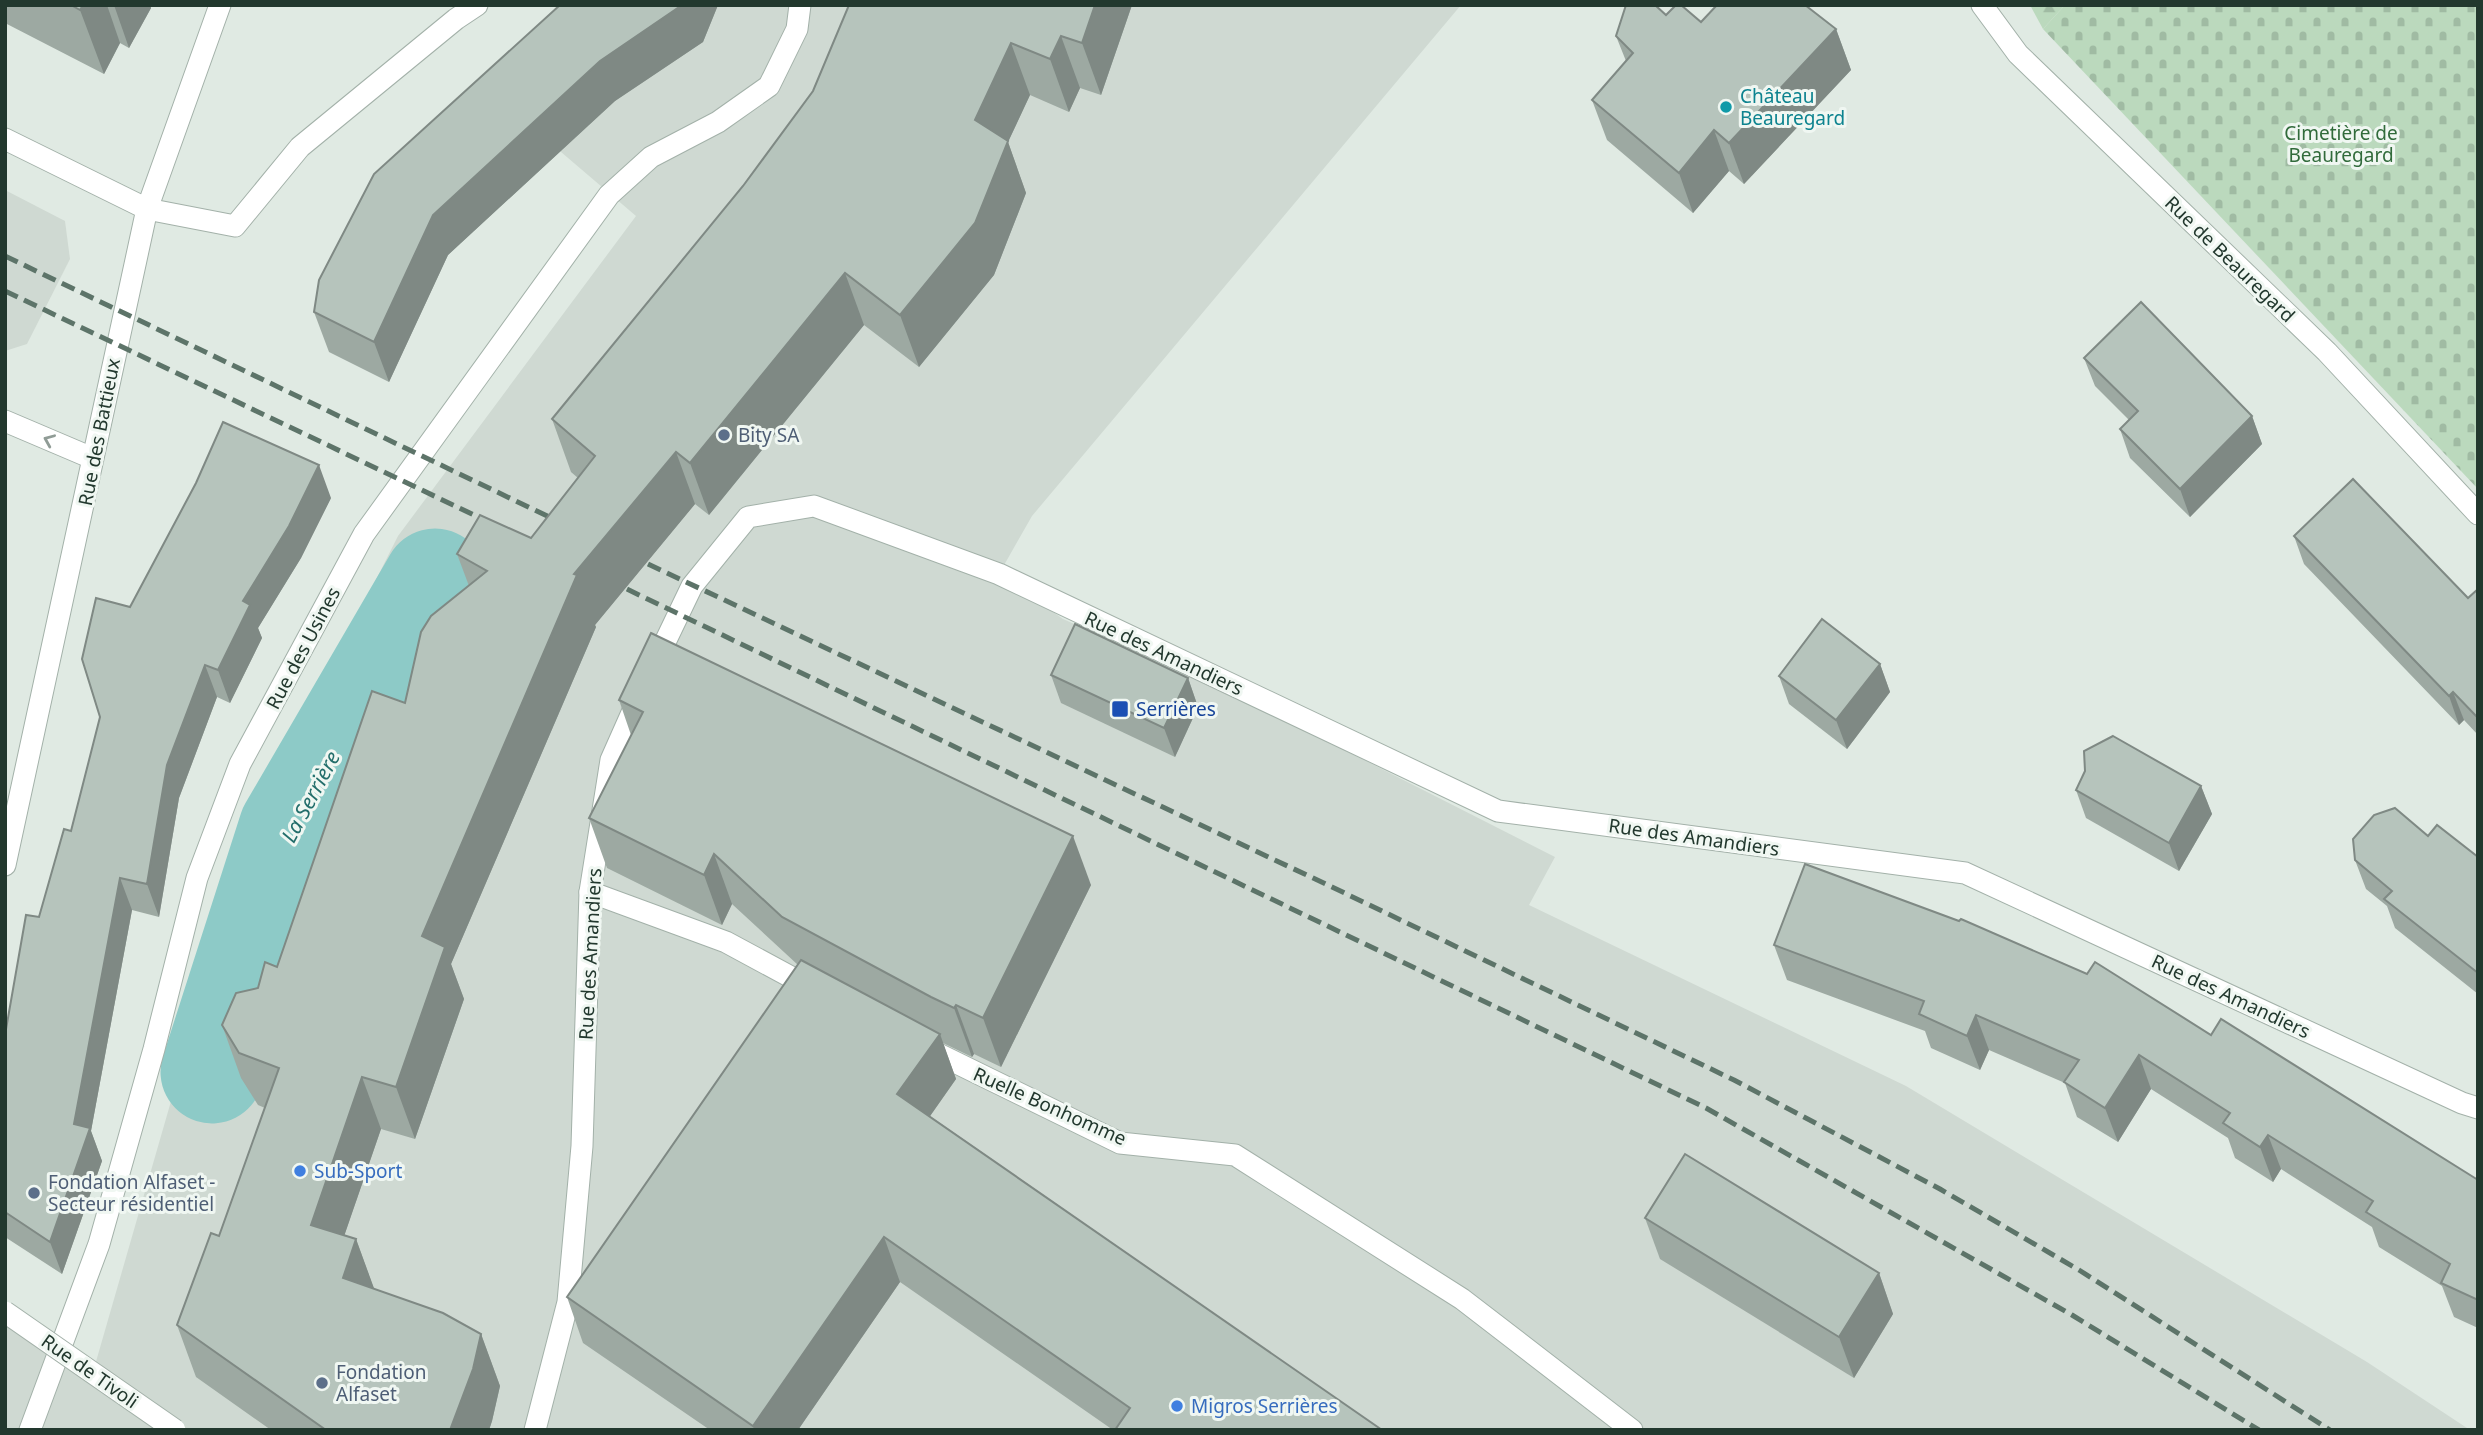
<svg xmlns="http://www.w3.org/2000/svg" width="2483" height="1435" font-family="'Noto Sans',sans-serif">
<defs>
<pattern id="forest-firs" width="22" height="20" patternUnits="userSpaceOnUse" patternTransform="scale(1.75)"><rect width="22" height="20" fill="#bbd9bd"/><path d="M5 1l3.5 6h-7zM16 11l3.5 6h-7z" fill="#a0bba3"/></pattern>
<pattern id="cemetery-stones" width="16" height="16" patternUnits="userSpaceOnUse" patternTransform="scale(1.75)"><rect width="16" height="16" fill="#bbd9bd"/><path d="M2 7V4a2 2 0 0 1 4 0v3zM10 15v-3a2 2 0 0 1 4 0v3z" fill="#a0bba3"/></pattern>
</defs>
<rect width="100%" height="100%" fill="#e0eae3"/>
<g fill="#cfd9d2">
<polygon points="557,5 1461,5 1032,516 999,574 1063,619 1248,701 1555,857 1529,905 1906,1086 2367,1362 2470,1430 5,1430 5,1312 93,1372 248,834 398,536 636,216 499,99"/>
<polygon points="5,190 65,221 70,259 27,344 5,351"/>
</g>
<polygon fill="url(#forest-firs)" points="2030,5 2065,5 2043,29"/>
<polygon fill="url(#cemetery-stones)" points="2065,5 2478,5 2478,489 2043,29"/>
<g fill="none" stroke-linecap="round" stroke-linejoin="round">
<polyline stroke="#8dcac7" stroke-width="103" points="212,1072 290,829 435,580"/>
<defs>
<g id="minor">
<polyline points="1982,5 2018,54 2327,352 2478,514"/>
<polyline points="5,139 147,209 235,226 300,147 456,19 477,5"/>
<polyline points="5,421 92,458"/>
<polyline points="654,665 692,586 748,517 814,506 999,574 1498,811 1965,873 2462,1103 2478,1108"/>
<polyline points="5,865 147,209 220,5"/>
<polyline points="590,892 726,942 815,990"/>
<polyline points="924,1047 1120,1143 1235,1155 1462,1299 1632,1430"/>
<polyline points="30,1430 99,1244 154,1049 197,878 240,764 364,534 609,195 651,157 718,122 769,86 797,29 800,5"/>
<polyline points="535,1430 568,1302 582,1146 590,892 611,760 639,697"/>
</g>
</defs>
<use href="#minor" stroke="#a3b1a9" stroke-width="23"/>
<use href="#minor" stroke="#fff" stroke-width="21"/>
<g stroke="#5d7469" stroke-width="5" stroke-dasharray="14 7" stroke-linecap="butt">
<polyline points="5,256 566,525"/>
<polyline points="5,291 495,525"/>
<polyline points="629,555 1332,887 1734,1080 1940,1189 2079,1270 2330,1430"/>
<polyline points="608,580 1706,1108 2072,1315 2259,1430"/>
</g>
<defs>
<polyline id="tertiary-bridge" points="5,1312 175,1430"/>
</defs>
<use href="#tertiary-bridge" stroke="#a3b1a9" stroke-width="23" stroke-linecap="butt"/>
<use href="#tertiary-bridge" stroke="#fff" stroke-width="21"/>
</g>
<g fill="#9da9a2">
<polygon points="5,5 150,5 151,8 129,48 120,43 104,74 5,23"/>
<polygon points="560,5 718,5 703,42 615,101 448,255 389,382 329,352 314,312"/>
<polygon points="1132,5 1101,95 1080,88 1069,112 1030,95 1008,142 1026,193 994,275 919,367 864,325 709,515 695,504 595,625 596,627 451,964 464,999 415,1139 381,1129 344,1236 356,1239 374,1289 481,1334 500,1386 492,1421 489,1430 271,1430 196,1377 177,1325 219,1236 265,1108 258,1105 241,1078 222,1025 277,967 405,703 469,586 457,554 531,538 578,478 571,472 552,419 743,186 813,91"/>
<polygon points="1666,15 1701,22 1836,29 1851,70 1744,184 1729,171 1693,213 1607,140 1592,100 1626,61 1616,36"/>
<polygon points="2084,358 2252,416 2262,444 2190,517 2130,458 2120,429 2129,420 2095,386"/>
<polygon points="331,498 301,558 258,628 262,638 230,703 217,697 179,798 159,917 132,910 91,1131 102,1161 62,1274 5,1237 5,1035 39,917 71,831 130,607"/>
<polygon points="2294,536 2468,598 2478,589 2478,735 2464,720 2459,725 2304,564"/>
<polygon points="1880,664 1890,692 1847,749 1789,704 1779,676"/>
<polygon points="1051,675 1188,678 1198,707 1175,757 1061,703"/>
<polygon points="619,700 1091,885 1001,1067 974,1054 972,1057 943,1043 956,1079 930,1116 1382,1430 1113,1430 900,1282 798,1430 710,1430 583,1343 567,1297 798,965 732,904 722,925 607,868 589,818 631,735"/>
<polygon points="2201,786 2212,814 2179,871 2086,818 2076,790"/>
<polygon points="2428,836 2478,857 2478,994 2395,928 2387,906 2366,889 2355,860"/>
<polygon points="1774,945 2211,1035 2478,1180 2478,1328 2454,1317 2442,1286 2379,1247 2372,1227 2281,1169 2273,1182 2235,1158 2228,1138 2151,1089 2118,1142 2077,1117 2065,1083 1989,1050 1980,1070 1931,1048 1925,1031 1787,980"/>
<polygon points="1645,1218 1879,1273 1893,1314 1854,1378 1660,1259"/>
</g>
<g fill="#7f8984">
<polygon points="83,5 107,5 120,43 104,74 80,10"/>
<polygon points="114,5 150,5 151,8 129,48"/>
<polygon points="682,5 718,5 703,42 615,101 448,255 389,382 374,342 433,215 600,61"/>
<polygon points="1095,5 1132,5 1101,95 1082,43"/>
<polygon points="1836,29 1851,70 1744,184 1729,143"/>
<polygon points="1061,36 1080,88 1069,112 1050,59"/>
<polygon points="1011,43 1030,95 1008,142 1026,193 994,275 919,367 900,315 975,120"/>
<polygon points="1714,130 1729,171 1693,213 1679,173"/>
<polygon points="845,273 864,325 709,515 690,463"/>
<polygon points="2252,416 2262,444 2190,517 2180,489"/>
<polygon points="676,452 695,504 595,625 596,627 451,964 464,999 415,1139 396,1087 422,936 574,574"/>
<polygon points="319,465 331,498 301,558 258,628 262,638 230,703 218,670 243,601"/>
<polygon points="1880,664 1890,692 1847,749 1836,720"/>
<polygon points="205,665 217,697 179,798 159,917 147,884 167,765"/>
<polygon points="1188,678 1198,707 1175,757 1164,728"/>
<polygon points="2453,692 2464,720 2459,725 2449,696"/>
<polygon points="2201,786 2212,814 2179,871 2169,843"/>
<polygon points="1073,836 1091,885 1001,1067 983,1018"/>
<polygon points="714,854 732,904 722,925 704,875"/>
<polygon points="120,878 132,910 91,1131 102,1161 62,1274 50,1242 74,1124"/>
<polygon points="956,1005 974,1054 972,1057 954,1008"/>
<polygon points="1976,1015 1989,1050 1980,1070 1967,1036"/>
<polygon points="940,1034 956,1079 914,1139 897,1094"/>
<polygon points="2139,1055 2151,1089 2118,1142 2105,1108"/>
<polygon points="362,1077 381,1129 330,1277 311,1225"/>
<polygon points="2268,1135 2281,1169 2273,1182 2260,1147"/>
<polygon points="884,1237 900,1282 798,1430 754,1430 753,1426"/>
<polygon points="356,1239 375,1291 343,1278"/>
<polygon points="1879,1273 1893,1314 1854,1378 1839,1337"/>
<polygon points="481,1334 500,1386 492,1421 489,1430 450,1430"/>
</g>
<g fill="#b6c4bc" stroke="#7f8984" stroke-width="2">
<polygon points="71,5 83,5 80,10"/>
<polygon points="560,5 682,5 600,61 433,215 374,342 314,312 319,280 374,174"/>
<polygon points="849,5 1095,5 1082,43 1061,36 1050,59 1011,43 975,120 1008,141 975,223 900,315 845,273 690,463 676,452 574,574 577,575 422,936 445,947 396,1087 362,1077 311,1225 356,1239 343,1278 443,1313 481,1334 473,1369 450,1430 326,1430 177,1325 211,1233 219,1236 279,1068 239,1053 222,1025 236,993 258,988 265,962 277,967 372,691 405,703 421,632 431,616 487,571 457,554 480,515 531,538 595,456 552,419 743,186 813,91"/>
<polygon points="1626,5 1655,5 1666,15 1676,5 1681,5 1701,22 1717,5 1805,5 1836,29 1729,143 1714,130 1679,173 1592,100 1633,53 1616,36"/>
<polygon points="2141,302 2252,416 2180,489 2120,429 2138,411 2084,358"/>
<polygon points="223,422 319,465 289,526 243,601 250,605 218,670 205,665 167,765 147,884 120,878 74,1124 90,1128 50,1242 5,1212 5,1035 26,915 39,917 64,829 71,831 100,717 82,659 96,598 130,607 196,483"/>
<polygon points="2353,479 2468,598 2478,589 2478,718 2453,692 2449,696 2294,536"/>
<polygon points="1822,619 1880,664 1836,720 1779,676"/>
<polygon points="1075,624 1188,678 1164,728 1051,675"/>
<polygon points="651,633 1073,836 983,1018 956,1005 954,1008 931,997 782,917 714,854 704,875 589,818 643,712 619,700"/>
<polygon points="2113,736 2201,786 2169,843 2076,790 2085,771 2084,751"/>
<polygon points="2395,808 2428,836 2437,825 2478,857 2478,973 2384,899 2392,891 2355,860 2353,839 2374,815"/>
<polygon points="1805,864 1959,921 1961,919 2087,974 2095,962 2211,1035 2221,1019 2478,1180 2478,1300 2441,1283 2450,1264 2366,1212 2373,1201 2268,1135 2260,1147 2223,1123 2230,1113 2139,1055 2105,1108 2064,1082 2079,1060 1976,1015 1967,1036 1919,1014 1924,1001 1774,945"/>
<polygon points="801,960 940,1034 897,1094 1382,1430 1115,1430 1130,1408 884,1237 753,1426 567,1297"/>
<polygon points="1685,1154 1879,1273 1839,1337 1645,1218"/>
</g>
<defs><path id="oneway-chevron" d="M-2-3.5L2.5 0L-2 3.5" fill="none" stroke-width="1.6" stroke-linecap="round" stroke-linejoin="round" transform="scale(1.75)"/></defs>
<use stroke="#909c96" href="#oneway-chevron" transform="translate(49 440) rotate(-157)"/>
<circle fill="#0f9aa8" stroke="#f0f7f2" stroke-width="2.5" cx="1726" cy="107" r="7"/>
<g fill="#5c6f8a" stroke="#f0f7f2" stroke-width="2.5">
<circle cx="724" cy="435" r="7"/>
<circle cx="34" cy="1193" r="7"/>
<circle cx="322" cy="1383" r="7"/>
</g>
<rect fill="#1a4fb4" stroke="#f0f7f2" stroke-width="2.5" x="1111" y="700" width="18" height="18" rx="3.5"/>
<g fill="#3f7fe0" stroke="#f0f7f2" stroke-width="2.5">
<circle cx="300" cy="1171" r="7"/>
<circle cx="1177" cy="1406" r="7"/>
</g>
<g text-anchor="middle" stroke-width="6" stroke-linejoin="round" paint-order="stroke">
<g font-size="19" fill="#0d838f" stroke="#f0f7f2" text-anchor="start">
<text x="1740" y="103">Château<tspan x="1740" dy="22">Beauregard</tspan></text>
</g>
<g font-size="19" fill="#316b3b" stroke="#f0f7f2">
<text x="2341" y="140">Cimetière de<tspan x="2341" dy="22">Beauregard</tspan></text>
</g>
<g font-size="19" fill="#22382e" stroke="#f0f7f2">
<text transform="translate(2230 259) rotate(44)" y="7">Rue de Beauregard</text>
<text transform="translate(99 432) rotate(-79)" y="7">Rue des Battieux</text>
<text transform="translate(303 648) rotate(-62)" y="7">Rue des Usines</text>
<text transform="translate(1164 653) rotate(25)" y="7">Rue des Amandiers</text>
<text transform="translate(1694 837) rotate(8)" y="7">Rue des Amandiers</text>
<text transform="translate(590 954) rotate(-87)" y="7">Rue des Amandiers</text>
<text transform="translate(2231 996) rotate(25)" y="7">Rue des Amandiers</text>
<text transform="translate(1050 1106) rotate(24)" y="7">Ruelle Bonhomme</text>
<text transform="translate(90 1371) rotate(35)" y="7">Rue de Tivoli</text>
</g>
<g font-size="19" fill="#4e5e75" stroke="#f0f7f2" text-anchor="start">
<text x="738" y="442">Bity SA</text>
<text x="48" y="1189">Fondation Alfaset -<tspan x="48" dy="22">Secteur résidentiel</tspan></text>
<text x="336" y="1379">Fondation<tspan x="336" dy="22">Alfaset</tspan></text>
</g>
<g font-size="19" fill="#164399" stroke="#f0f7f2" text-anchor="start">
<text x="1136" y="716">Serrières</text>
</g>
<g font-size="19" fill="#366cbe" stroke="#f0f7f2" text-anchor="start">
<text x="314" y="1178">Sub-Sport</text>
<text x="1191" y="1413">Migros Serrières</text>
</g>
<g font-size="21" font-style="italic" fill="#236e6b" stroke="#f0f7f2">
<text transform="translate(311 797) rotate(-62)" y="7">La Serrière</text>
</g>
</g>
<rect width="2483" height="1435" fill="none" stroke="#22382e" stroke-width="14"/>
</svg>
